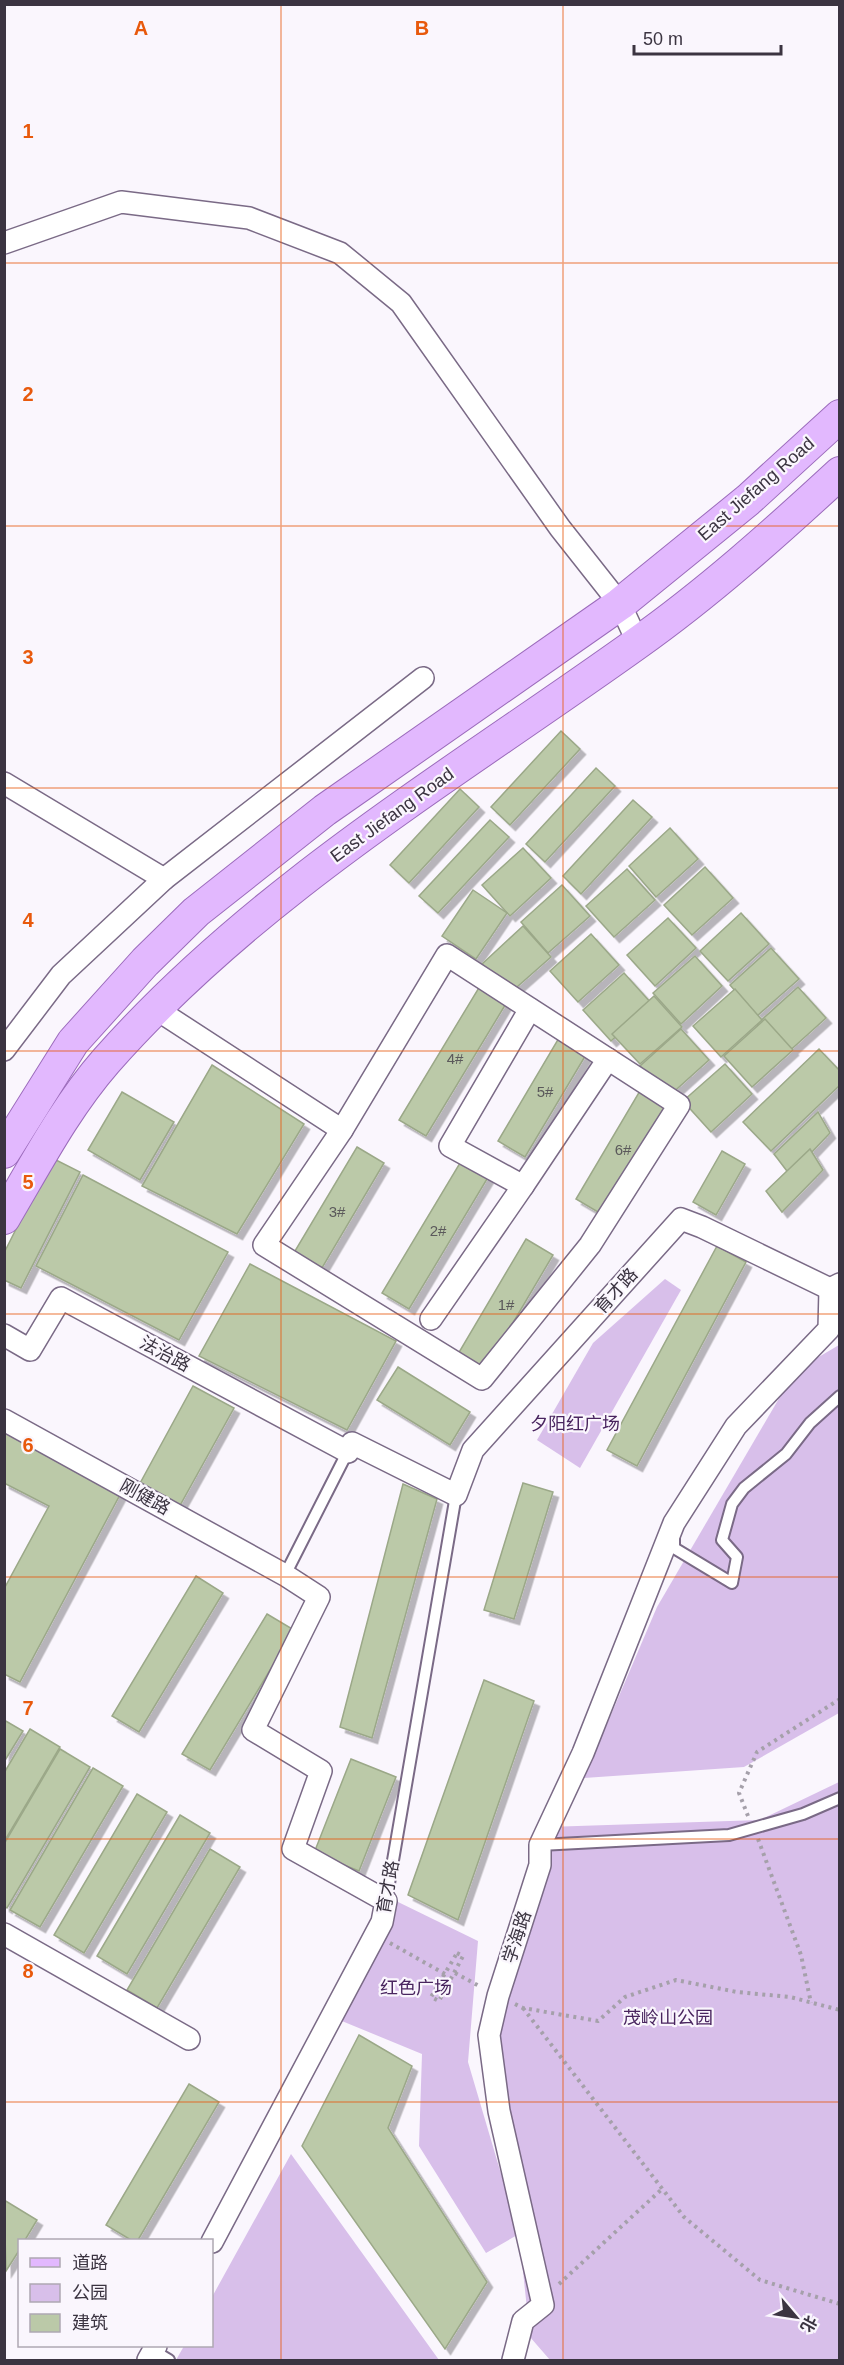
<svg xmlns="http://www.w3.org/2000/svg" width="844" height="2365" font-family="Helvetica,'Noto Sans SC',sans-serif">
<defs>
<filter id="shadow"><feDropShadow dx="5.5" dy="5.5" stdDeviation="0" flood-color="#0004"/></filter>
</defs>
<rect width="100%" height="100%" fill="#faf6fd"/>
<g fill="#d8bfea">
<polygon points="665,1279 681,1290 580,1468 537,1440 593,1343"/>
<polygon points="839,1345 839,1713 744,1767 584,1778 657,1607 795,1371"/>
<polygon points="839,1782 839,2360 550,2360 530,2337 519,2234 486,2253 419,2146 422,2054 337,2019 394,1900 478,1941 468,2062 517,2228 492,2003 547,1827 760,1820"/>
<polygon points="291,2154 439,2360 176,2360 184,2346 212,2346 212,2297"/>
</g>
<g fill="#bbc9a8" stroke="#9ba888" stroke-width="1.5" filter="url(#shadow)">
<polygon points="561,731 580,749 510,825 491,807"/>
<polygon points="596,768 615,786 545,862 526,844"/>
<polygon points="460,789 479,807 409,883 390,865"/>
<polygon points="633,800 652,817 581,894 563,876"/>
<polygon points="490,820 509,837 438,913 419,896"/>
<polygon points="670,828 698,859 656,897 629,866"/>
<polygon points="523,848 551,878 510,916 482,885"/>
<polygon points="705,867 733,898 692,935 664,905"/>
<polygon points="627,869 655,900 614,937 586,906"/>
<polygon points="562,885 590,916 548,953 521,922"/>
<polygon points="473,890 507,913 476,959 442,936"/>
<polygon points="741,913 769,944 728,981 700,951"/>
<polygon points="668,918 696,948 655,986 627,955"/>
<polygon points="523,926 551,957 509,994 482,964"/>
<polygon points="591,934 619,965 578,1002 550,971"/>
<polygon points="771,948 799,979 757,1016 730,985"/>
<polygon points="695,956 722,986 681,1024 653,993"/>
<polygon points="624,973 652,1004 611,1041 583,1010"/>
<polygon points="483,981 510,997 426,1136 399,1120"/>
<polygon points="798,987 826,1018 785,1055 757,1024"/>
<polygon points="735,989 762,1020 721,1057 693,1026"/>
<polygon points="654,996 682,1027 640,1064 612,1034"/>
<polygon points="765,1019 793,1050 752,1087 724,1056"/>
<polygon points="566,1026 593,1043 525,1157 498,1141"/>
<polygon points="681,1029 709,1060 668,1097 640,1066"/>
<polygon points="819,1049 840,1071 840,1085 771,1151 743,1122"/>
<polygon points="725,1064 752,1094 711,1132 683,1101"/>
<polygon points="212,1065 304,1124 237,1234 142,1186"/>
<polygon points="644,1084 671,1101 603,1215 576,1199"/>
<polygon points="122,1092 174,1122 140,1180 88,1150"/>
<polygon points="818,1112 830,1133 790,1175 774,1154"/>
<polygon points="357,1147 384,1163 316,1278 289,1261"/>
<polygon points="810,1149 823,1170 782,1212 766,1191"/>
<polygon points="722,1151 745,1164 716,1215 693,1202"/>
<polygon points="466,1153 493,1169 409,1309 382,1293"/>
<polygon points="52,1158 80,1172 21,1288 4,1280 4,1253"/>
<polygon points="83,1175 228,1252 179,1340 36,1266"/>
<polygon points="526,1239 553,1255 485,1370 458,1354"/>
<polygon points="717,1246 746,1262 637,1466 607,1450"/>
<polygon points="250,1264 396,1341 347,1430 199,1356"/>
<polygon points="398,1367 470,1412 450,1445 377,1400"/>
<polygon points="193,1386 234,1408 178,1509 138,1487"/>
<polygon points="4,1428 122,1491 20,1682 4,1674 4,1589 49,1506 4,1483"/>
<polygon points="523,1483 553,1492 514,1619 484,1610"/>
<polygon points="403,1484 437,1499 372,1738 340,1727"/>
<polygon points="196,1576 223,1593 139,1732 112,1716"/>
<polygon points="267,1614 294,1630 210,1770 182,1754"/>
<polygon points="484,1680 534,1701 458,1920 408,1895"/>
<polygon points="4,1720 23,1731 4,1762"/>
<polygon points="30,1729 60,1747 4,1842 4,1773"/>
<polygon points="60,1749 90,1767 7,1908 4,1906 4,1844"/>
<polygon points="351,1759 396,1777 359,1871 314,1853"/>
<polygon points="93,1768 123,1786 40,1927 10,1910"/>
<polygon points="137,1794 167,1812 84,1953 54,1935"/>
<polygon points="180,1815 210,1833 127,1974 97,1956"/>
<polygon points="210,1849 240,1867 157,2008 127,1990"/>
<polygon points="359,2035 412,2066 388,2128 487,2282 445,2349 302,2146"/>
<polygon points="189,2084 219,2102 138,2240 131,2240 106,2225"/>
<polygon points="4,2200 37,2220 25,2240 20,2240 20,2249 6,2271"/>
</g>
<g fill="none" stroke-linecap="round" stroke-linejoin="round">
<defs>
<g id="lane">
<polyline points="674,1536 674,1548 732,1583 737,1557 722,1540 732,1504 744,1488 786,1454 810,1423 840,1396"/>
<polyline points="285,1575 349,1449"/>
<polyline points="540,1845 729,1835 803,1814 840,1798"/>
<polyline points="386,1901 456,1495"/>
<polyline points="154,2351 169,2360"/>
</g>
<g id="street">
<polyline points="4,243 121,202 249,218 340,253 401,303 560,528 620,604 638,643"/>
<polyline points="4,783 164,879 423,678"/>
<polygon points="447,955 679,1105 590,1245 482,1379 264,1245 342,1130"/>
<polyline points="156,1009 342,1130"/>
<polyline points="4,1050 61,975 164,879"/>
<polyline points="523,1186 608,1059"/>
<polyline points="431,1319 523,1186 450,1146 530,1009"/>
<polyline points="4,1335 30,1350 61,1298 348,1452"/>
<polyline points="4,1420 285,1575 319,1597 253,1730 321,1771 293,1849 386,1901 382,1922 212,2242"/>
<polyline points="352,1443 456,1495 473,1450 681,1219 702,1227 830,1289"/>
<polyline points="4,1934 189,2039"/>
<polyline points="148,2360 156,2346"/>
<polyline points="513,2360 523,2321 543,2305 499,2111 489,2035 498,1996 540,1865 540,1845 583,1753 674,1523 736,1426 829,1329 830,1289 840,1284"/>
</g>
<g id="primary">
<polyline points="4,1152 73,1042 145,962 196,912 325,810 620,604 748,500 840,416"/>
<path d="M4,1218C36,1164 65,1108 106,1061C256,891 453,775 636,644C708,593 775,533 840,473"/>
</g>
</defs>
<use href="#lane" stroke="#7a6a86" stroke-width="14"/>
<use href="#street" stroke="#7a6a86" stroke-width="24"/>
<use href="#primary" stroke="#9b6bbb" stroke-width="34"/>
<g stroke="#a5a0aa" stroke-width="4" stroke-dasharray="3 4.5" stroke-linecap="butt">
<polyline points="748,1816 739,1793 757,1752 840,1699"/>
<polyline points="758,1839 801,1955 811,2003"/>
<polyline points="390,1943 445,1974"/>
<polygon points="457,1953 463,1956 439,2001 431,1997"/>
<polyline points="455,1973 481,1987"/>
<polyline points="515,2004 523,2008 598,2021 625,1997 676,1980 737,1992 790,1997 840,2010"/>
<polyline points="523,2008 684,2217 760,2280 840,2304"/>
<polyline points="559,2284 662,2189"/>
</g>
<use href="#lane" stroke="#fff" stroke-width="10"/>
<use href="#street" stroke="#fff" stroke-width="21"/>
<use href="#primary" stroke="#e2b8fe" stroke-width="32"/>
</g>
<path fill="none" stroke="#e8590c" stroke-width="1.5" stroke-opacity="0.55" d="M281,4V2360M563,4V2360M4,263H840M4,526H840M4,788H840M4,1051H840M4,1314H840M4,1577H840M4,1839H840M4,2102H840"/>
<g text-anchor="middle" stroke-width="4.5" stroke-linejoin="round" paint-order="stroke">
<g font-size="15" fill="#5b595b">
<text x="455" y="1064">4#</text>
<text x="545" y="1097">5#</text>
<text x="623" y="1155">6#</text>
<text x="337" y="1217">3#</text>
<text x="438" y="1236">2#</text>
<text x="506" y="1310">1#</text>
</g>
<g font-size="18" fill="#3b3441" stroke="#faf6fd">
<text transform="translate(756 489) rotate(-41)" y="6">East Jiefang Road</text>
<text transform="translate(392 815) rotate(-36)" y="6">East Jiefang Road</text>
<text transform="translate(616 1291) rotate(-48)" y="6">育才路</text>
<text transform="translate(165 1354) rotate(28)" y="6">法治路</text>
<text transform="translate(145 1497) rotate(29)" y="6">刚健路</text>
<text transform="translate(388 1887) rotate(-80)" y="6">育才路</text>
<text transform="translate(517 1937) rotate(-72)" y="6">学海路</text>
</g>
<g font-size="18" fill="#49255f" stroke="#faf6fd">
<text x="575" y="1430">夕阳红广场</text>
<text x="416" y="1994">红色广场</text>
<text x="668" y="2024">茂岭山公园</text>
</g>
</g>
<g font-size="20" text-anchor="middle" font-weight="bold" fill="#e8590c" stroke="#faf6fd" stroke-width="4.5" stroke-linejoin="round" paint-order="stroke">
<text x="141" y="35">A</text>
<text x="422" y="35">B</text>
<text x="28" y="138">1</text>
<text x="28" y="401">2</text>
<text x="28" y="664">3</text>
<text x="28" y="927">4</text>
<text x="28" y="1189">5</text>
<text x="28" y="1452">6</text>
<text x="28" y="1715">7</text>
<text x="28" y="1978">8</text>
</g>
<rect width="844" height="2365" fill="none" stroke="#3b3441" stroke-width="12"/>
<rect x="18" y="2239" width="195" height="108" fill="#faf6fd" stroke="#aea8b2" stroke-width="1.5"/>
<rect x="30" y="2258" width="30" height="9" fill="#e2b8fe" stroke="#aea8b2" stroke-width="1.5"/>
<text x="72" y="2269" font-size="18" fill="#3b3441">道路</text>
<rect x="30" y="2284" width="30" height="18" fill="#d8bfea" stroke="#aea8b2" stroke-width="1.5"/>
<text x="72" y="2299" font-size="18" fill="#3b3441">公园</text>
<rect x="30" y="2314" width="30" height="18" fill="#bbc9a8" stroke="#aea8b2" stroke-width="1.5"/>
<text x="72" y="2329" font-size="18" fill="#3b3441">建筑</text>
<g transform="translate(796 2317) rotate(119)" stroke="#faf6fd" stroke-width="4.5" paint-order="stroke">
<path d="M0-4.5L10 22L0 15L-10 22Z" fill="#3b3441"/>
<text y="-9" font-size="16" font-weight="bold" text-anchor="middle" fill="#3b3441">北</text>
</g>
<path d="M634 45v9h147v-9" fill="none" stroke="#3b3441" stroke-width="3"/>
<text x="643" y="45" font-size="18" fill="#3b3441" stroke="#faf6fd" stroke-width="4.5" paint-order="stroke">50 m</text>
</svg>
